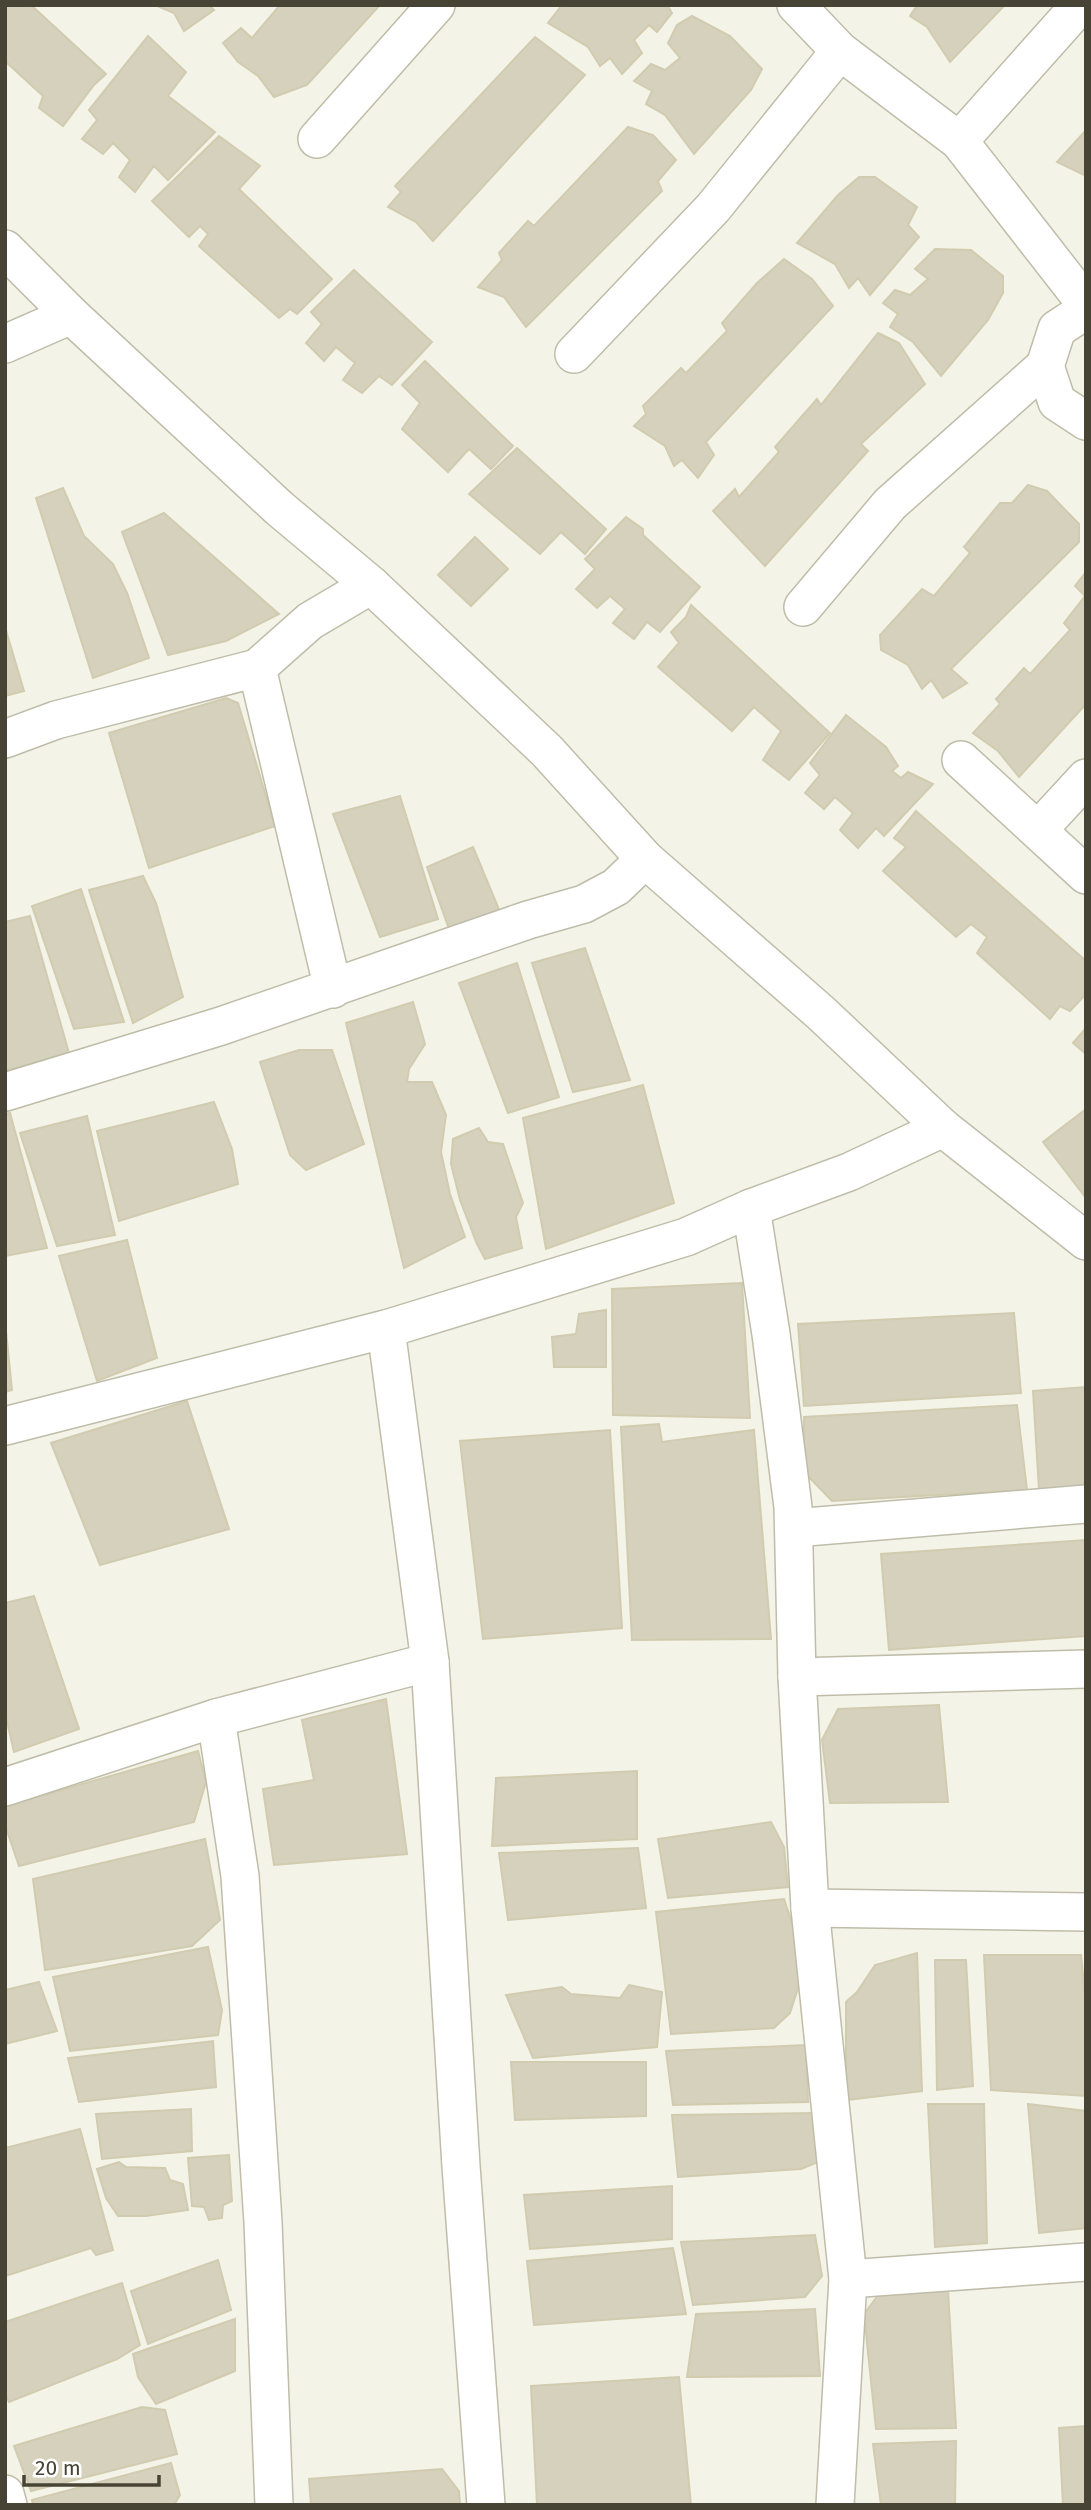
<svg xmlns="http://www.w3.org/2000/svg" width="1091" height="2510" font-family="'Fira Sans',sans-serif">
<rect width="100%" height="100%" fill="#f4f3e7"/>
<g fill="#d6d1bc" stroke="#d1cbaf" stroke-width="2">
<polygon points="5,5 31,5 106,74 94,85 63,126 39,108 43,96 5,61"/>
<polygon points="155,5 209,5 214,10 184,31 174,13"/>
<polygon points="280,5 380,5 307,85 274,97 258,76 238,62 223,43 241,28 252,38"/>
<polygon points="562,5 667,5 672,13 657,32 649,25 634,40 642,53 622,74 610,58 600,66 588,47 548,23"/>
<polygon points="915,5 1005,5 950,62 927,27 910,16 916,7"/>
<polygon points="692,16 730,36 762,69 751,90 694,154 665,115 646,104 652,91 634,81 651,64 665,70 680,58 668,43 677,25"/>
<polygon points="148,36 186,72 168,96 215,132 168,180 154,166 135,192 119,177 130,160 113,143 103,154 82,139 97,120 89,110"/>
<polygon points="535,37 585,75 433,241 416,222 388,207 401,192 395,186"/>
<polygon points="628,127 653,135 676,160 658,181 662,191 526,327 504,297 478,287 502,260 499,253 528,221 534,226"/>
<polygon points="1086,130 1086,176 1057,162"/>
<polygon points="219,136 260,166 239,189 332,279 297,314 290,309 279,318 199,246 208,234 200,226 189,237 152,201"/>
<polygon points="859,177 875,177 917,207 908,225 919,237 870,295 858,278 849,288 835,264 797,243 838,195"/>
<polygon points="935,249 971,250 1003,276 1003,293 988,320 941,376 913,342 890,327 898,314 883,303 895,290 910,295 928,279 915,269"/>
<polygon points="784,259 812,279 833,306 706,442 714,455 698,478 682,460 674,466 665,446 634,426 646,414 643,406 681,368 686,373 727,331 722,323 757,283"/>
<polygon points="354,270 432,342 392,385 379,376 362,393 343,380 355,363 336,347 324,361 306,343 322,324 311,312"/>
<polygon points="878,333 899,343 925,384 861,444 868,451 765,566 713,511 735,489 739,497 779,452 775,447 817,399 821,405"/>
<polygon points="425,361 513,446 491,469 469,449 448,472 402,429 420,403 402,385"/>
<polygon points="517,448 606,529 585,554 561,532 540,554 469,494"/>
<polygon points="1028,485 1047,491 1079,524 1079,542 951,669 967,683 943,698 931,680 922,689 908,665 881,650 880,635 922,589 934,596 970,553 964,547 1000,503 1012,503"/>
<polygon points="63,488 84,536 113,564 127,593 149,658 93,678 36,498"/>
<polygon points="164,513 279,614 226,641 168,655 122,532"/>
<polygon points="626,517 643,529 643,535 700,587 660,632 647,622 634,639 613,623 625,609 610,596 597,608 576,589 595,569 585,559"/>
<polygon points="475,537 508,569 471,606 438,575"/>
<polygon points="1086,572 1086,704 1019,777 998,751 973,733 1000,704 996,699 1024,668 1030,674 1070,630 1064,623 1085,596 1075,586"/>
<polygon points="691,605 830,733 789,780 763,760 781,731 754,707 732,731 658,667 679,643 671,632 686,617"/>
<polygon points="5,627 24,691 5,696"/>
<polygon points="226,698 238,703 275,826 149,868 109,733"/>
<polygon points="846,715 886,747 898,766 892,771 901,778 908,772 933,784 884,836 876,828 858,848 840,830 853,813 835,797 824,809 805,793 820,775 810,763"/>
<polygon points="400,796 438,919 380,937 333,814"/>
<polygon points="916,811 1086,961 1086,994 1070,1011 1060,1006 1050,1019 977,953 987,937 971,924 956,937 883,871 906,847 894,838"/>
<polygon points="473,847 500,912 449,929 427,867"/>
<polygon points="143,876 156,903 183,997 133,1023 89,890"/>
<polygon points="81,889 124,1022 74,1029 32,906"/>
<polygon points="30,916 69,1053 5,1071 5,922"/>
<polygon points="585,948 630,1080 573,1092 532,963"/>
<polygon points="517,963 559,1097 508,1113 459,983"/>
<polygon points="413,1002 425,1044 409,1069 407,1082 432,1082 446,1115 441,1152 450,1194 465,1237 404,1268 346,1023"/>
<polygon points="1086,1028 1086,1054 1073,1043"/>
<polygon points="299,1050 332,1050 364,1144 306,1170 290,1155 260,1062"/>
<polygon points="643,1085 674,1203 546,1249 523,1118"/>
<polygon points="214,1102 232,1149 238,1184 119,1221 97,1131"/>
<polygon points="1086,1109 1086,1198 1043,1142"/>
<polygon points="10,1113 47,1248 5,1256 5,1114"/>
<polygon points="87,1116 115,1235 57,1246 20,1133"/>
<polygon points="479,1128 488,1142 503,1144 523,1203 516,1217 522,1248 485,1259 477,1244 460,1200 451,1164 453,1139"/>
<polygon points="127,1240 157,1358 97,1381 59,1256"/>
<polygon points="742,1283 750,1418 613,1415 612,1289"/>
<polygon points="606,1310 606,1367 554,1367 552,1337 576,1334 579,1314"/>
<polygon points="1014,1313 1021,1393 804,1406 798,1324"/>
<polygon points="5,1321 12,1390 5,1392"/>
<polygon points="1086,1387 1086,1485 1039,1490 1033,1391"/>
<polygon points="187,1401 229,1529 100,1565 51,1443"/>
<polygon points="1017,1405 1027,1490 832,1501 804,1472 804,1417"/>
<polygon points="659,1424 662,1442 754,1430 771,1639 632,1640 621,1427"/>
<polygon points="610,1430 622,1628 483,1639 460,1441"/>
<polygon points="1086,1540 1086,1636 889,1650 881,1554"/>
<polygon points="34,1596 79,1729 14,1752 5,1713 5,1603"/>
<polygon points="386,1699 407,1854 274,1865 263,1789 314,1780 302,1720"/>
<polygon points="939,1705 948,1802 830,1803 822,1740 838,1709"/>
<polygon points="198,1751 206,1782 194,1822 19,1866 5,1825 5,1806"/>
<polygon points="637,1771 637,1839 492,1846 496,1778"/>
<polygon points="771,1822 784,1847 788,1887 668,1898 658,1839"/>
<polygon points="205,1839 220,1920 192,1946 45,1970 33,1879"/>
<polygon points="638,1848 646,1908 508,1920 499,1853"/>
<polygon points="784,1899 797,1938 799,1985 790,2013 774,2028 671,2034 656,1912"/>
<polygon points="208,1947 222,2010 218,2035 70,2051 53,1977"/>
<polygon points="917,1953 922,2091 846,2100 846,2002 857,1992 875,1965"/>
<polygon points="984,1955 1081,1955 1086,2003 1086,2096 991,2090"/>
<polygon points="935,1960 966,1960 973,2086 937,2090"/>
<polygon points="39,1982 57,2031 5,2044 5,1990"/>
<polygon points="629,1985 662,1992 657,2047 533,2058 506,1995 562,1987 571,1994 620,1998"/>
<polygon points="213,2041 216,2087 79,2102 68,2058"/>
<polygon points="806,2045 808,2102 673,2105 666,2051"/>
<polygon points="511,2062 646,2062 646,2116 515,2120"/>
<polygon points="928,2104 984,2104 987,2243 935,2247"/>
<polygon points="1028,2104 1086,2111 1086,2228 1039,2233"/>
<polygon points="191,2109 192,2151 102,2159 96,2114"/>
<polygon points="814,2113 820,2161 801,2169 678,2177 672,2115"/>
<polygon points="80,2129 113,2250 96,2255 91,2248 5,2276 5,2148"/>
<polygon points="229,2155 232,2201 223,2205 222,2218 209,2220 204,2207 192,2206 188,2158"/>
<polygon points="119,2162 126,2167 165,2168 170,2180 183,2184 188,2210 146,2216 118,2216 106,2198 97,2169"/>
<polygon points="672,2186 672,2239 530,2249 524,2195"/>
<polygon points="815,2235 822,2276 805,2297 693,2305 681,2242"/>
<polygon points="673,2248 686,2314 534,2325 527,2261"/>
<polygon points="218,2260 231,2310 148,2344 131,2291"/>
<polygon points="122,2283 140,2345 117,2359 9,2402 5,2393 5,2322"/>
<polygon points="948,2290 956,2428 876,2429 864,2314 879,2294"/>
<polygon points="815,2309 820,2376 687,2377 696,2314"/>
<polygon points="235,2319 235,2371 156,2404 138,2377 133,2354"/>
<polygon points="679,2377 691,2505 537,2505 531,2386"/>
<polygon points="142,2407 165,2410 177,2454 31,2491 14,2446"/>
<polygon points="1086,2426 1086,2505 1063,2505 1059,2428"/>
<polygon points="956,2441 955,2505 881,2505 873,2444"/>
<polygon points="171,2463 180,2495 174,2505 33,2505 32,2500"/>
<polygon points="442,2469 459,2491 460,2505 311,2505 309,2479"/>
</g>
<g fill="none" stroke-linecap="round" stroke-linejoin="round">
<defs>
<g id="minor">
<polyline points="796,5 840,51 959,141 1086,304"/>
<polyline points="317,139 436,5"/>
<polyline points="959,141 1080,5"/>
<polyline points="5,249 71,315 279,508 371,585 547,751 645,859 821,1013 943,1128 1086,1241"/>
<polyline points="5,344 71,315"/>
<polyline points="574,354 713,208 840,51"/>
<polyline points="1045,366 1057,402 1086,421"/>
<polyline points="803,607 890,504 1045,366 1057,329 1086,310"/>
<polyline points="257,668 333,989"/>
<polyline points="5,739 56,720 257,668 310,621 371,585"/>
<polyline points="961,760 1086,875"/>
<polyline points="1038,830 1086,778"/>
<polyline points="5,1092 221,1026 528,920 584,904 616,887 645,859"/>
<polyline points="751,1208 771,1334 793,1507 797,1677 810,1908 848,2279 835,2505"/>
<polyline points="386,1329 430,1662 461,2166 486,2505"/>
<polyline points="5,1426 386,1329 686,1237 751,1208 849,1172 943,1128"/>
<polyline points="794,1528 1086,1504"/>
<polyline points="797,1677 1086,1669"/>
<polyline points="216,1718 240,1876 263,2222 274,2505"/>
<polyline points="5,1787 216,1718 430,1662"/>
<polyline points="810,1908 1086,1912"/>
<polyline points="848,2279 1086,2262"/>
<polyline points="5,2494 8,2505"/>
</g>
</defs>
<use href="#minor" stroke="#bfbda9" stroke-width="40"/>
<use href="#minor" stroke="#fff" stroke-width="37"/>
</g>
<rect width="1091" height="2510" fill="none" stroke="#474436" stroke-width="14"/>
<path d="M24 2475v10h135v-10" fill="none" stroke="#474436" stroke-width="3.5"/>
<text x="35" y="2475" font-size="21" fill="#474436" stroke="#ffffff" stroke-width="5" paint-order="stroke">20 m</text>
</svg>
